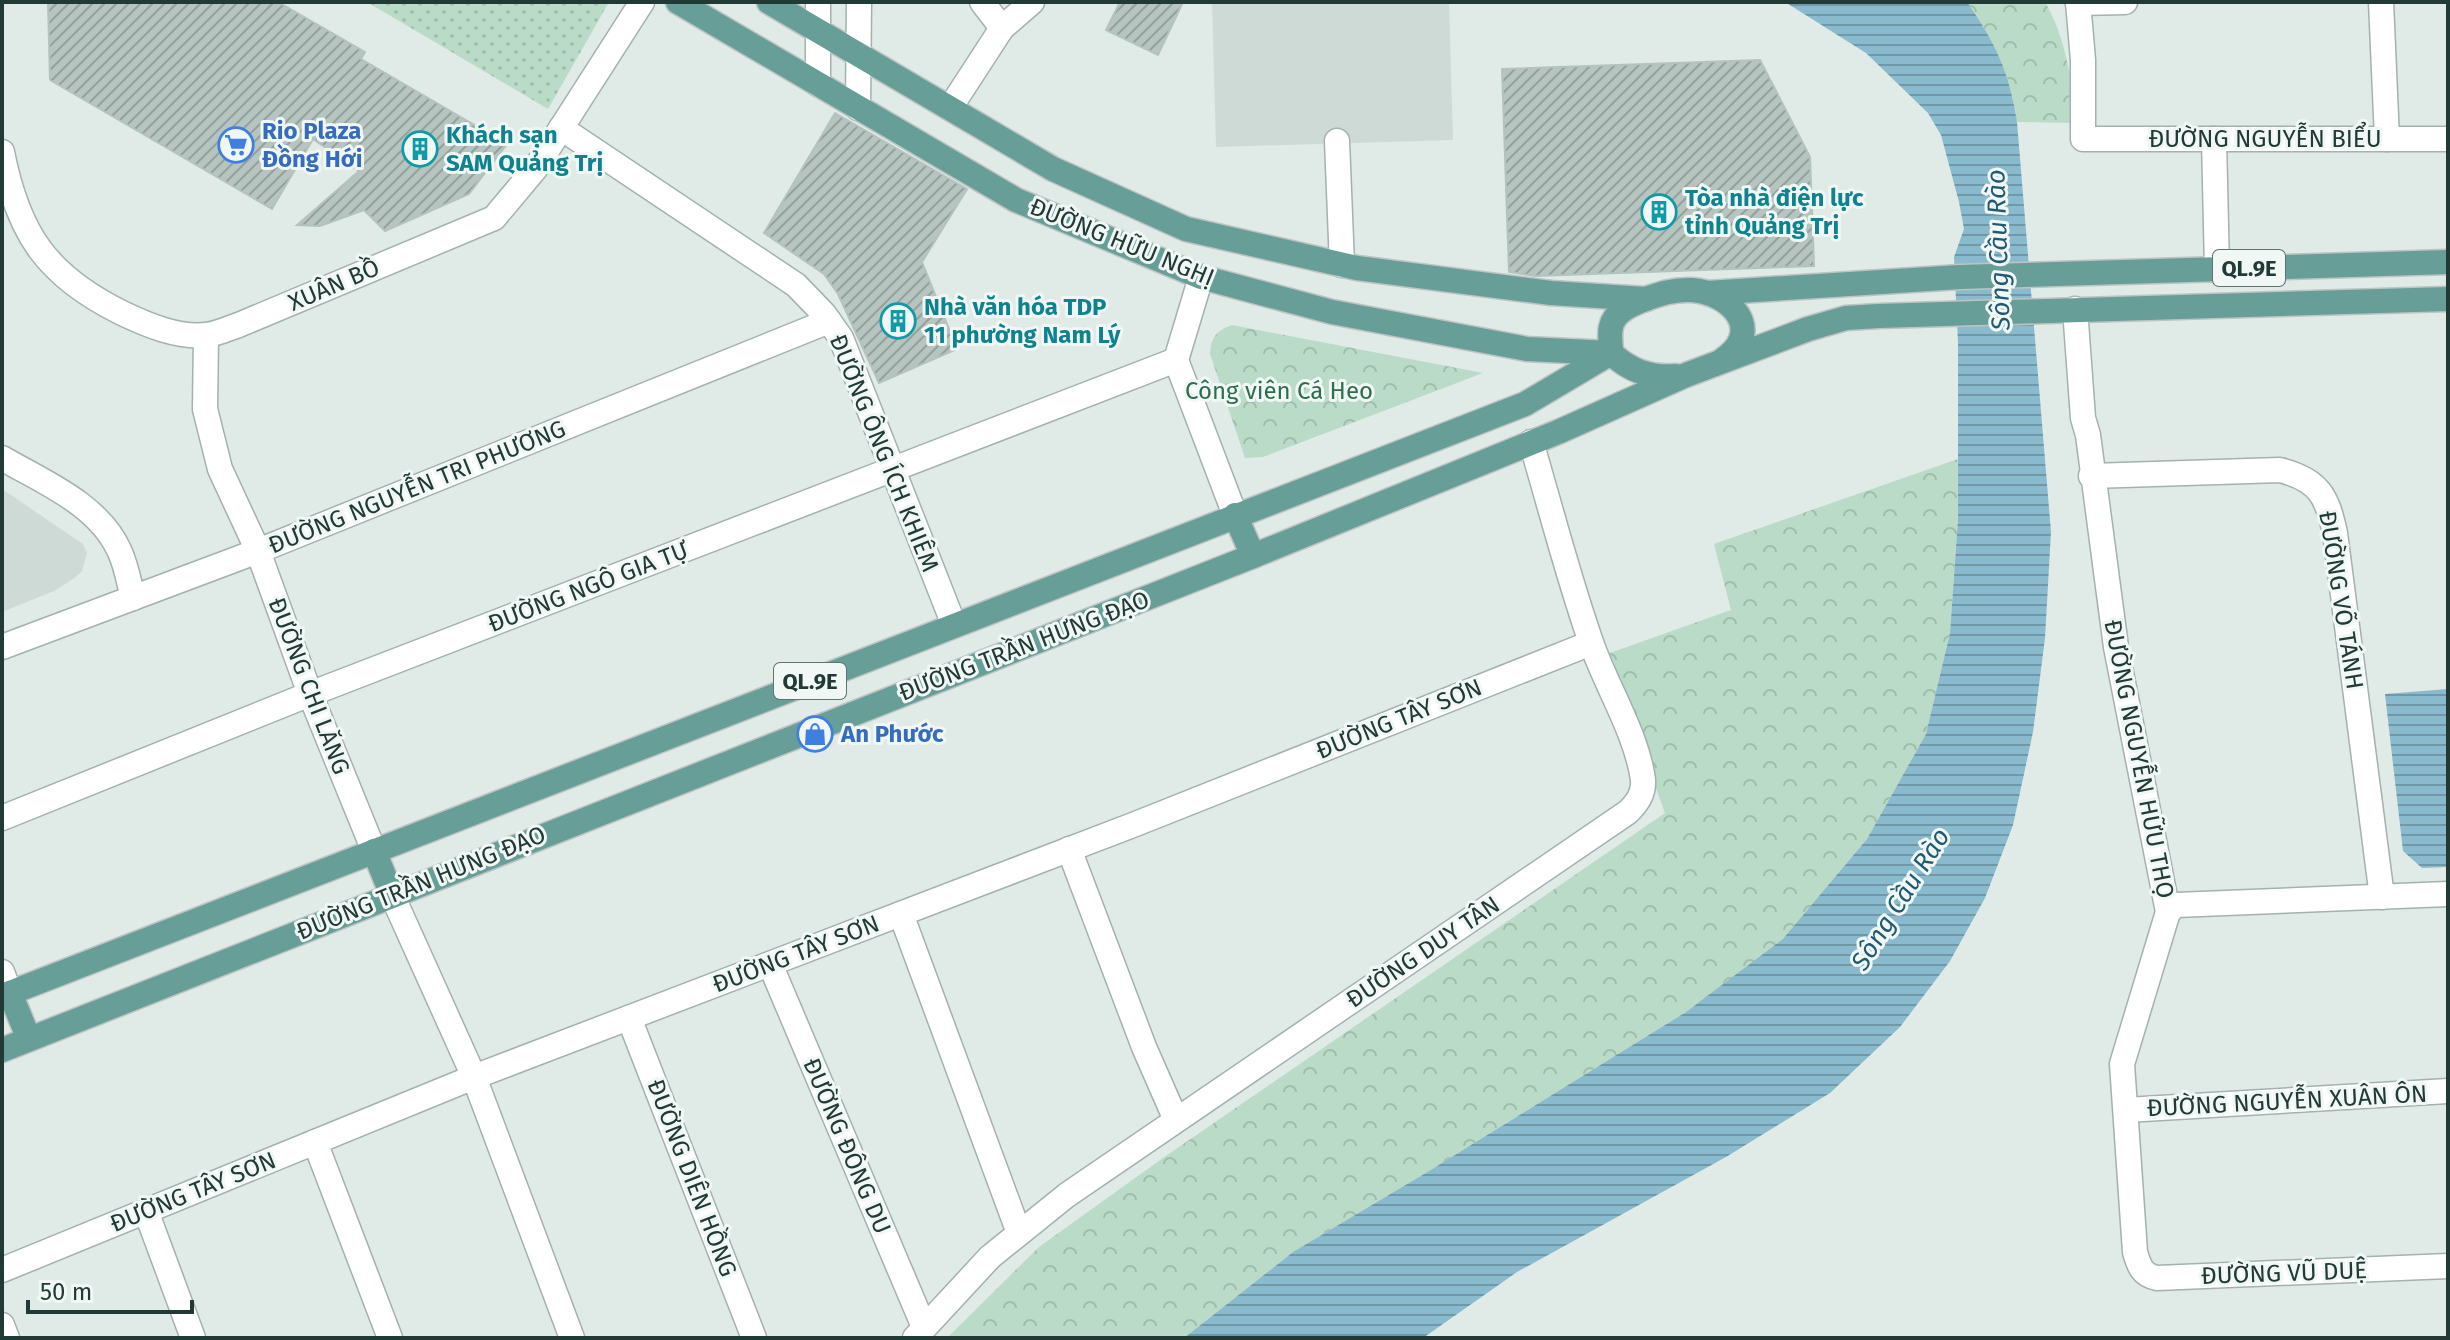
<svg xmlns="http://www.w3.org/2000/svg" width="2450" height="1340" font-family="'Fira Sans',sans-serif">
<defs>
<pattern id="grass-dots" width="8" height="8" patternUnits="userSpaceOnUse" patternTransform="scale(2)"><rect width="8" height="8" fill="#badbc7"/><path d="M2 2h.1M6 6h.1" fill="none" stroke="#a0bdac" stroke-width="1.8" stroke-linecap="round"/></pattern>
<pattern id="forest-crowns" width="20" height="18" patternUnits="userSpaceOnUse" patternTransform="scale(2)"><rect width="20" height="18" fill="#badbc7"/><path d="M2 6a3 3 0 1 1 6 0M12 15a3 3 0 1 1 6 0" fill="none" stroke="#a0bdac"/></pattern>
<pattern id="water-rules" width="6" height="5" patternUnits="userSpaceOnUse" patternTransform="scale(2)"><rect width="6" height="5" fill="#8abacd"/><path d="M0 2.5h6" fill="none" stroke="#7098a7"/></pattern>
<pattern id="building-hatch" width="6" height="6" patternUnits="userSpaceOnUse" patternTransform="scale(2)"><rect width="6" height="6" fill="#b6c5c0"/><path d="M-1 1l2-2M0 6l6-6M5 7l2-2" fill="none" stroke="#94a19d"/></pattern>
</defs>
<rect width="100%" height="100%" fill="#e0eae7"/>
<g fill="#cedad6">
<polygon points="1212,2 1449,2 1453,140 1216,147"/>
<polygon points="2,489 83,544 87,553 82,571 73,579 54,591 2,612"/>
</g>
<polygon fill="url(#grass-dots)" points="367,2 609,2 548,109"/>
<g fill="url(#forest-crowns)">
<path d="M1967,2H2045C2066,38 2072,82 2077,123L2017,122C2009,71 1996,44 1967,2Z"/>
<path d="M1232,325L1483,373L1263,457L1245,458L1210,354C1211,337 1216,331 1232,325Z"/>
<polygon points="1958,459 1958,519 1950,633 1926,734 1867,839 1783,940 1686,1012 1429,1171 1293,1252 1184,1338 947,1338 1039,1247 1163,1158 1665,813 1607,654 1731,610 1714,544"/>
</g>
<g fill="url(#water-rules)">
<path d="M1785,2H1967C1996,44 2009,71 2017,122L2051,532L2045,638L2033,732L2013,825L1985,898L1950,961L1900,1027L1830,1093L1726,1157L1517,1272L1423,1338H1184L1293,1252L1429,1171L1686,1012L1783,939L1867,839L1926,734L1950,633L1958,519V343L1954,257L1964,229L1959,202L1941,135L1928,113L1866,53Z"/>
<polygon points="2448,689 2448,867 2422,868 2403,851 2385,694"/>
</g>
<g fill="url(#building-hatch)" stroke="#b3c3bf" stroke-width="2">
<polygon points="48,2 278,2 365,52 361,59 507,144 469,194 385,231 364,210 320,226 297,225 359,171 313,139 272,209 50,80"/>
<polygon points="1120,2 1183,2 1158,55 1106,30"/>
<polygon points="1760,60 1810,157 1814,266 1536,276 1509,272 1502,69"/>
<polygon points="835,113 967,189 922,262 957,349 879,383 838,294 824,274 764,233"/>
</g>
<g fill="none" stroke-linecap="round" stroke-linejoin="round">
<defs>
<g id="minor">
<polyline points="982,2 1002,28"/>
<polyline points="2078,2 2083,60 2083,139 2448,139"/>
<polyline points="2381,2 2387,139"/>
<polyline points="2078,3 2125,2"/>
<polyline points="818,84 818,2"/>
<polyline points="858,108 859,2"/>
<polyline points="950,108 1002,28 1032,2"/>
<polyline points="561,128 796,285 824,314 841,338 954,625"/>
<polyline points="2214,139 2217,269"/>
<polyline points="1337,141 1342,265"/>
<path d="M2,152C18,234 47,276 122,313C147,325 178,338 206,335C217,334 230,328 241,324L494,218L535,169L642,2"/>
<polyline points="1201,277 1176,360 1235,515"/>
<path d="M2075,309L2083,418L2088,435L2116,647L2168,912L2122,1064L2135,1252C2139,1266 2142,1275 2157,1278L2448,1266"/>
<polyline points="206,336 205,409 220,469 258,551 310,694 374,851"/>
<path d="M2,458C43,482 98,504 119,550C126,564 129,582 133,598"/>
<path d="M2091,476L2280,470C2319,480 2327,496 2335,533L2382,897"/>
<polyline points="2,647 258,551 829,321"/>
<polyline points="2,818 310,694 1176,360"/>
<polyline points="1069,849 1144,1047 1176,1120"/>
<polyline points="392,895 474,1077 572,1338"/>
<polyline points="2168,912 2176,905 2448,894"/>
<polyline points="901,914 1019,1233"/>
<polyline points="770,964 924,1327"/>
<polyline points="2,972 10,993"/>
<polyline points="629,1018 754,1338"/>
<polyline points="2126,1110 2448,1091"/>
<polyline points="315,1142 390,1338"/>
<polyline points="146,1211 193,1338"/>
<polyline points="2,1270 474,1077 1133,825 1591,643"/>
<polyline points="2,1325 7,1338"/>
<path d="M915,1338L990,1257L1067,1195L1628,812C1637,803 1644,794 1643,780C1637,734 1606,686 1591,642C1568,577 1551,509 1531,442"/>
</g>
<g id="major">
<polyline points="678,2 1016,200 1201,277 1332,312 1527,349 1611,353"/>
<polyline points="769,2 1053,169 1186,229 1357,268 1551,293 1646,299"/>
<polyline points="1707,293 1960,277 2448,262"/>
<path d="M1676,376C1650,378 1630,371 1611,353C1611,345 1609,335 1611,327C1614,312 1630,305 1643,300C1659,294 1674,289 1692,290C1731,293 1765,330 1724,359"/>
<polyline points="1235,515 1253,556"/>
<polyline points="374,851 392,895"/>
<polyline points="10,993 29,1039"/>
<polyline points="2,996 1525,404 1611,353"/>
<polyline points="2,1050 1253,556 1558,432 1686,375 1808,329 1846,318 1879,316 2448,299"/>
</g>
</defs>
<use href="#minor" stroke="#a3b2ae" stroke-width="27"/>
<use href="#major" stroke="#bdc4c3" stroke-width="27"/>
<use href="#minor" stroke="#fff" stroke-width="24"/>
<use href="#major" stroke="#679e97" stroke-width="24"/>
</g>
<defs>
<symbol id="supermarket-ring" viewBox="-11 -11 22 22"><circle r="9.5" fill="#f0f7f5" stroke="#3f7fe0" stroke-width="1.5"/><path d="M-6-5.5h2.5l.6 2H6L4.5 2H-2.5L-4.4-4H-6ZM-1.5 3.2a1.3 1.3 0 1 0 .1 0ZM3 3.2a1.3 1.3 0 1 0 .1 0Z" fill="#3f7fe0"/></symbol>
<symbol id="building-ring" viewBox="-11 -11 22 22"><circle r="9.5" fill="#f0f7f5" stroke="#0f9aa8" stroke-width="1.5"/><path d="M-4-6H4V6H1V3H-1V6H-4ZM-2.5-4.3h1.7v1.8h-1.7ZM.8-4.3h1.7v1.8H.8ZM-2.5-1h1.7V.8h-1.7ZM.8-1h1.7V.8H.8Z" fill="#0f9aa8"/></symbol>
<symbol id="shop-ring" viewBox="-11 -11 22 22"><circle r="9.5" fill="#f0f7f5" stroke="#3f7fe0" stroke-width="1.5"/><path d="M-5-2.5h2.3a2.7 3.5 0 0 1 5.4 0H5L5.5 6h-11ZM-1.5-2.5h3a1.5 2.3 0 0 0-3 0Z" fill="#3f7fe0"/></symbol>
</defs>
<g fill-rule="evenodd">
<use href="#supermarket-ring" x="216" y="125" width="40" height="40"/>
<use href="#building-ring" x="400" y="129" width="40" height="40"/>
<use href="#building-ring" x="1639" y="192" width="40" height="40"/>
<use href="#building-ring" x="878" y="301" width="40" height="40"/>
<use href="#shop-ring" x="795" y="714" width="40" height="40"/>
</g>
<g text-anchor="middle" stroke-width="6" stroke-linejoin="round" paint-order="stroke">
<g fill="#f0f7f5" stroke="#60736f" stroke-width="2">
<rect x="2213" y="250" width="72" height="36" rx="6"/>
<rect x="774" y="663" width="72" height="36" rx="6"/>
</g>
<g font-size="22" font-weight="bold" fill="#223a36">
<text x="2249" y="276">QL.9E</text>
<text x="810" y="689">QL.9E</text>
</g>
<g font-size="24" font-weight="bold" fill="#366cbe" stroke="#f0f7f5" text-anchor="start">
<text x="262" y="139">Rio Plaza<tspan x="262" dy="28">Đồng Hới</tspan></text>
<text x="841" y="742">An Phước</text>
</g>
<g font-size="24" font-weight="bold" fill="#0d838f" stroke="#f0f7f5" text-anchor="start">
<text x="446" y="143">Khách sạn<tspan x="446" dy="28">SAM Quảng Trị</tspan></text>
<text x="1685" y="206">Tòa nhà điện lực<tspan x="1685" dy="28">tỉnh Quảng Trị</tspan></text>
<text x="924" y="315">Nhà văn hóa TDP<tspan x="924" dy="28">11 phường Nam Lý</tspan></text>
</g>
<g font-size="24" fill="#223a36" stroke="#f0f7f5">
<text x="2265" y="147">ĐƯỜNG NGUYỄN BIỂU</text>
<text transform="translate(1122 242) rotate(22)" y="8">ĐƯỜNG HỮU NGHỊ</text>
<text transform="translate(334 285) rotate(-23)" y="8">XUÂN BỒ</text>
<text transform="translate(884 453) rotate(68)" y="8">ĐƯỜNG ÔNG ÍCH KHIÊM</text>
<text transform="translate(417 487) rotate(-22)" y="8">ĐƯỜNG NGUYỄN TRI PHƯƠNG</text>
<text transform="translate(588 587) rotate(-21)" y="8">ĐƯỜNG NGÔ GIA TỰ</text>
<text transform="translate(2341 600) rotate(81)" y="8">ĐƯỜNG VÕ TÁNH</text>
<text transform="translate(1024 646) rotate(-21)" y="8">ĐƯỜNG TRẦN HƯNG ĐẠO</text>
<text transform="translate(309 686) rotate(69)" y="8">ĐƯỜNG CHI LĂNG</text>
<text transform="translate(1399 719) rotate(-22)" y="8">ĐƯỜNG TÂY SƠN</text>
<text transform="translate(2139 759) rotate(79)" y="8">ĐƯỜNG NGUYỄN HỮU THỌ</text>
<text transform="translate(421 883) rotate(-22)" y="8">ĐƯỜNG TRẦN HƯNG ĐẠO</text>
<text transform="translate(1423 952) rotate(-34)" y="8">ĐƯỜNG DUY TÂN</text>
<text transform="translate(796 954) rotate(-21)" y="8">ĐƯỜNG TÂY SƠN</text>
<text transform="translate(2287 1101) rotate(-3)" y="8">ĐƯỜNG NGUYỄN XUÂN ÔN</text>
<text transform="translate(847 1146) rotate(67)" y="8">ĐƯỜNG ĐÔNG DU</text>
<text transform="translate(692 1178) rotate(69)" y="8">ĐƯỜNG DIÊN HỒNG</text>
<text transform="translate(193 1192) rotate(-22)" y="8">ĐƯỜNG TÂY SƠN</text>
<text transform="translate(2284 1273) rotate(-2)" y="8">ĐƯỜNG VŨ DUỆ</text>
</g>
<g font-size="24" fill="#2e6e4f" stroke="#f0f7f5">
<text x="1279" y="399">Công viên Cá Heo</text>
</g>
<g font-size="26" font-style="italic" fill="#1f5a72" stroke="#f0f7f5">
<text transform="translate(1998 250) rotate(-92)" y="9">Sông Cầu Rào</text>
<text transform="translate(1900 899) rotate(-58)" y="9">Sông Cầu Rào</text>
</g>
</g>
<rect width="2450" height="1340" fill="none" stroke="#223a36" stroke-width="8"/>
<path d="M28 1300v12h164v-12" fill="none" stroke="#223a36" stroke-width="4"/>
<text x="40" y="1300" font-size="24" fill="#223a36" stroke="#f0f7f5" stroke-width="6" paint-order="stroke">50 m</text>
</svg>
